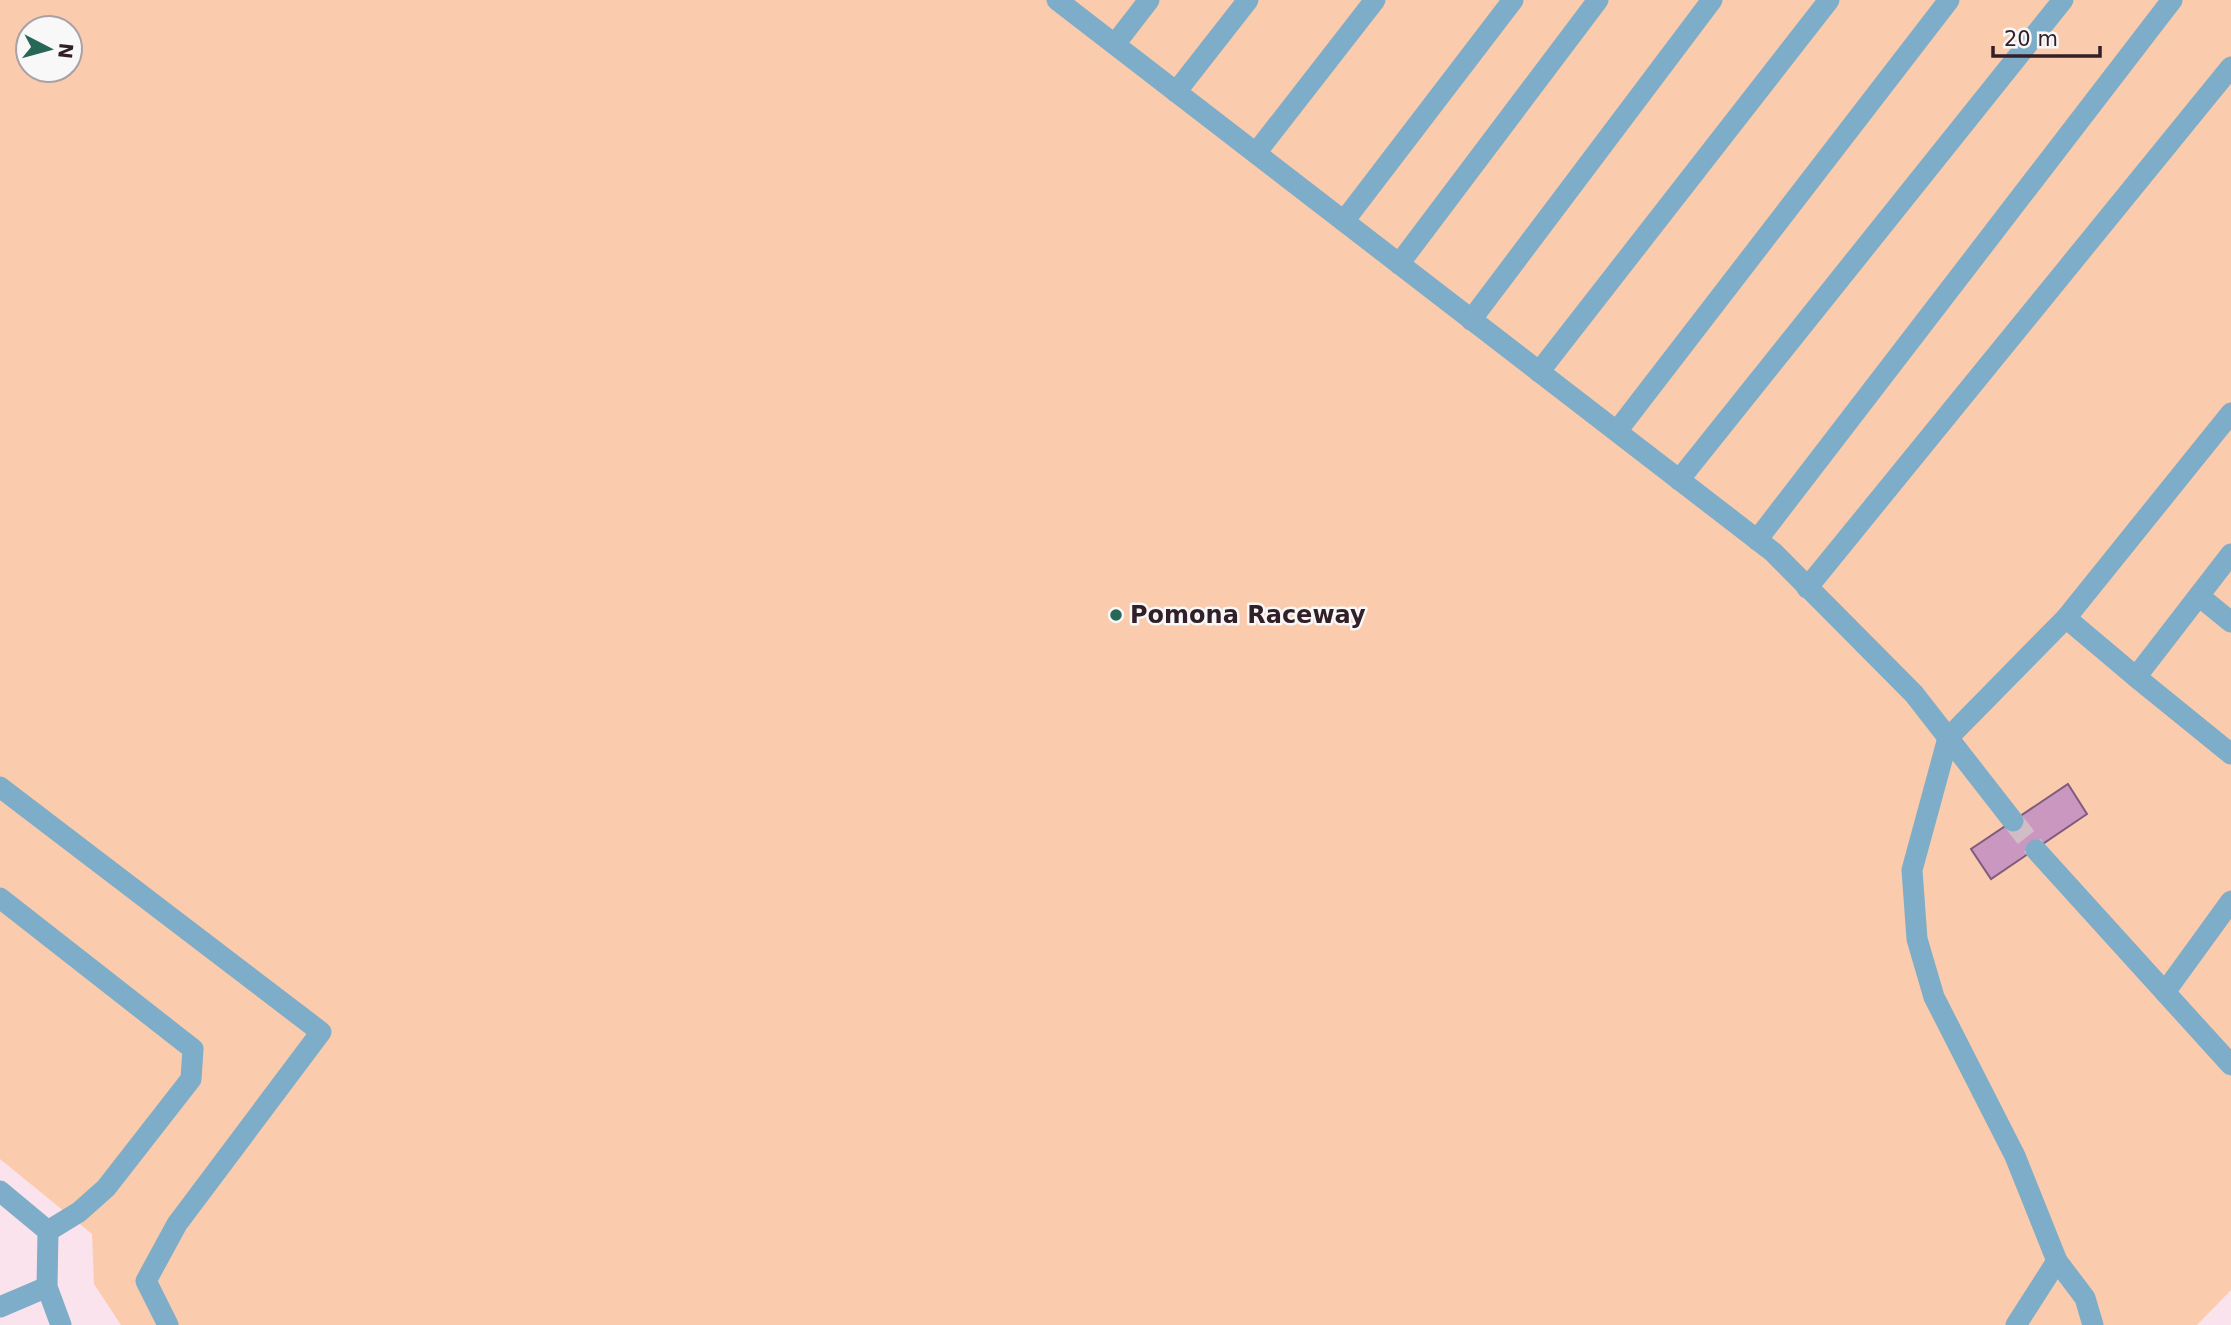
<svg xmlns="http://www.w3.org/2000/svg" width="2231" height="1325" font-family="'DejaVu Sans',sans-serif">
<rect width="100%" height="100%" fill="#fae3ec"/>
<path fill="#fbcbad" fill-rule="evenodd" d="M0,0H2231V1290L2197,1325H121L94,1284L92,1234L0,1159ZM28,28H70V70H28Z"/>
<polygon fill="#ca97c1" stroke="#825b7c" stroke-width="2" points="2068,784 2087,814 1991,879 1971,849"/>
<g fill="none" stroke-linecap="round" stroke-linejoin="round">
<polyline stroke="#d2bcc5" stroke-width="21" stroke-dasharray="21 10" stroke-linecap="butt" points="2013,821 2036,850"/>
<g stroke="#7dadc8" stroke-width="21">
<polyline points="1057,0 1773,552 1914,694 2013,821"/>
<polyline points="1115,44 1149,0"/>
<polyline points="1176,92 1248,0"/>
<polyline points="1256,153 1375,0"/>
<polyline points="1344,221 1513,0"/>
<polyline points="1399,264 1598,0"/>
<polyline points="1471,320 1712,0"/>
<polyline points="1539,372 1829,0"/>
<polyline points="1617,431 1949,0"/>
<polyline points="1679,480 2063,0"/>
<polyline points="1757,540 2172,0"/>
<polyline points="2231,554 2136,677 2231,754"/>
<polyline points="1807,588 2231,67"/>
<polyline points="2199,596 2231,622"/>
<polyline points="2066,618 2136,677"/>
<polyline points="0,787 321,1032 177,1224 146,1281 168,1325"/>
<polyline points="2036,850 2231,1065"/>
<polyline points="0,898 193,1049 191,1079 106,1188 79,1212 48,1231"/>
<polyline points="2165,992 2231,901"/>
<polyline points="0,1191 48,1231 47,1287 61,1325"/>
<polyline points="2057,1261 2085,1298 2093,1325"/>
<polyline points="0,1307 47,1287"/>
<polyline points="2016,1325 2057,1261 2015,1156 1934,997 1917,939 1912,870 1948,738 2066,618 2231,413"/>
</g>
</g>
<circle fill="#266756" stroke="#f8f8f8" stroke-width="2.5" cx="1116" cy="615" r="7"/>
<g text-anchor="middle" stroke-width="5" stroke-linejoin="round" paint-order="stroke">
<g font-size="24" font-weight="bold" fill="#331f28" stroke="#f8f8f8" text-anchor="start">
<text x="1130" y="623">Pomona Raceway</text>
</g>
</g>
<g transform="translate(49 49) rotate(96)"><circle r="33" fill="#f8f8f8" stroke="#a9a1a5" stroke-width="2"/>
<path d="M0-5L12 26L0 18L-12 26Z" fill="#266756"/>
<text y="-10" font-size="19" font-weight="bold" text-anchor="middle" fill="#331f28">N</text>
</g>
<path d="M1993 46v10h107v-10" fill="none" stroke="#331f28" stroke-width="3.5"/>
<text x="2004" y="46" font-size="21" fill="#331f28" stroke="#f8f8f8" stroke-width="5" paint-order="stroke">20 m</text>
</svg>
